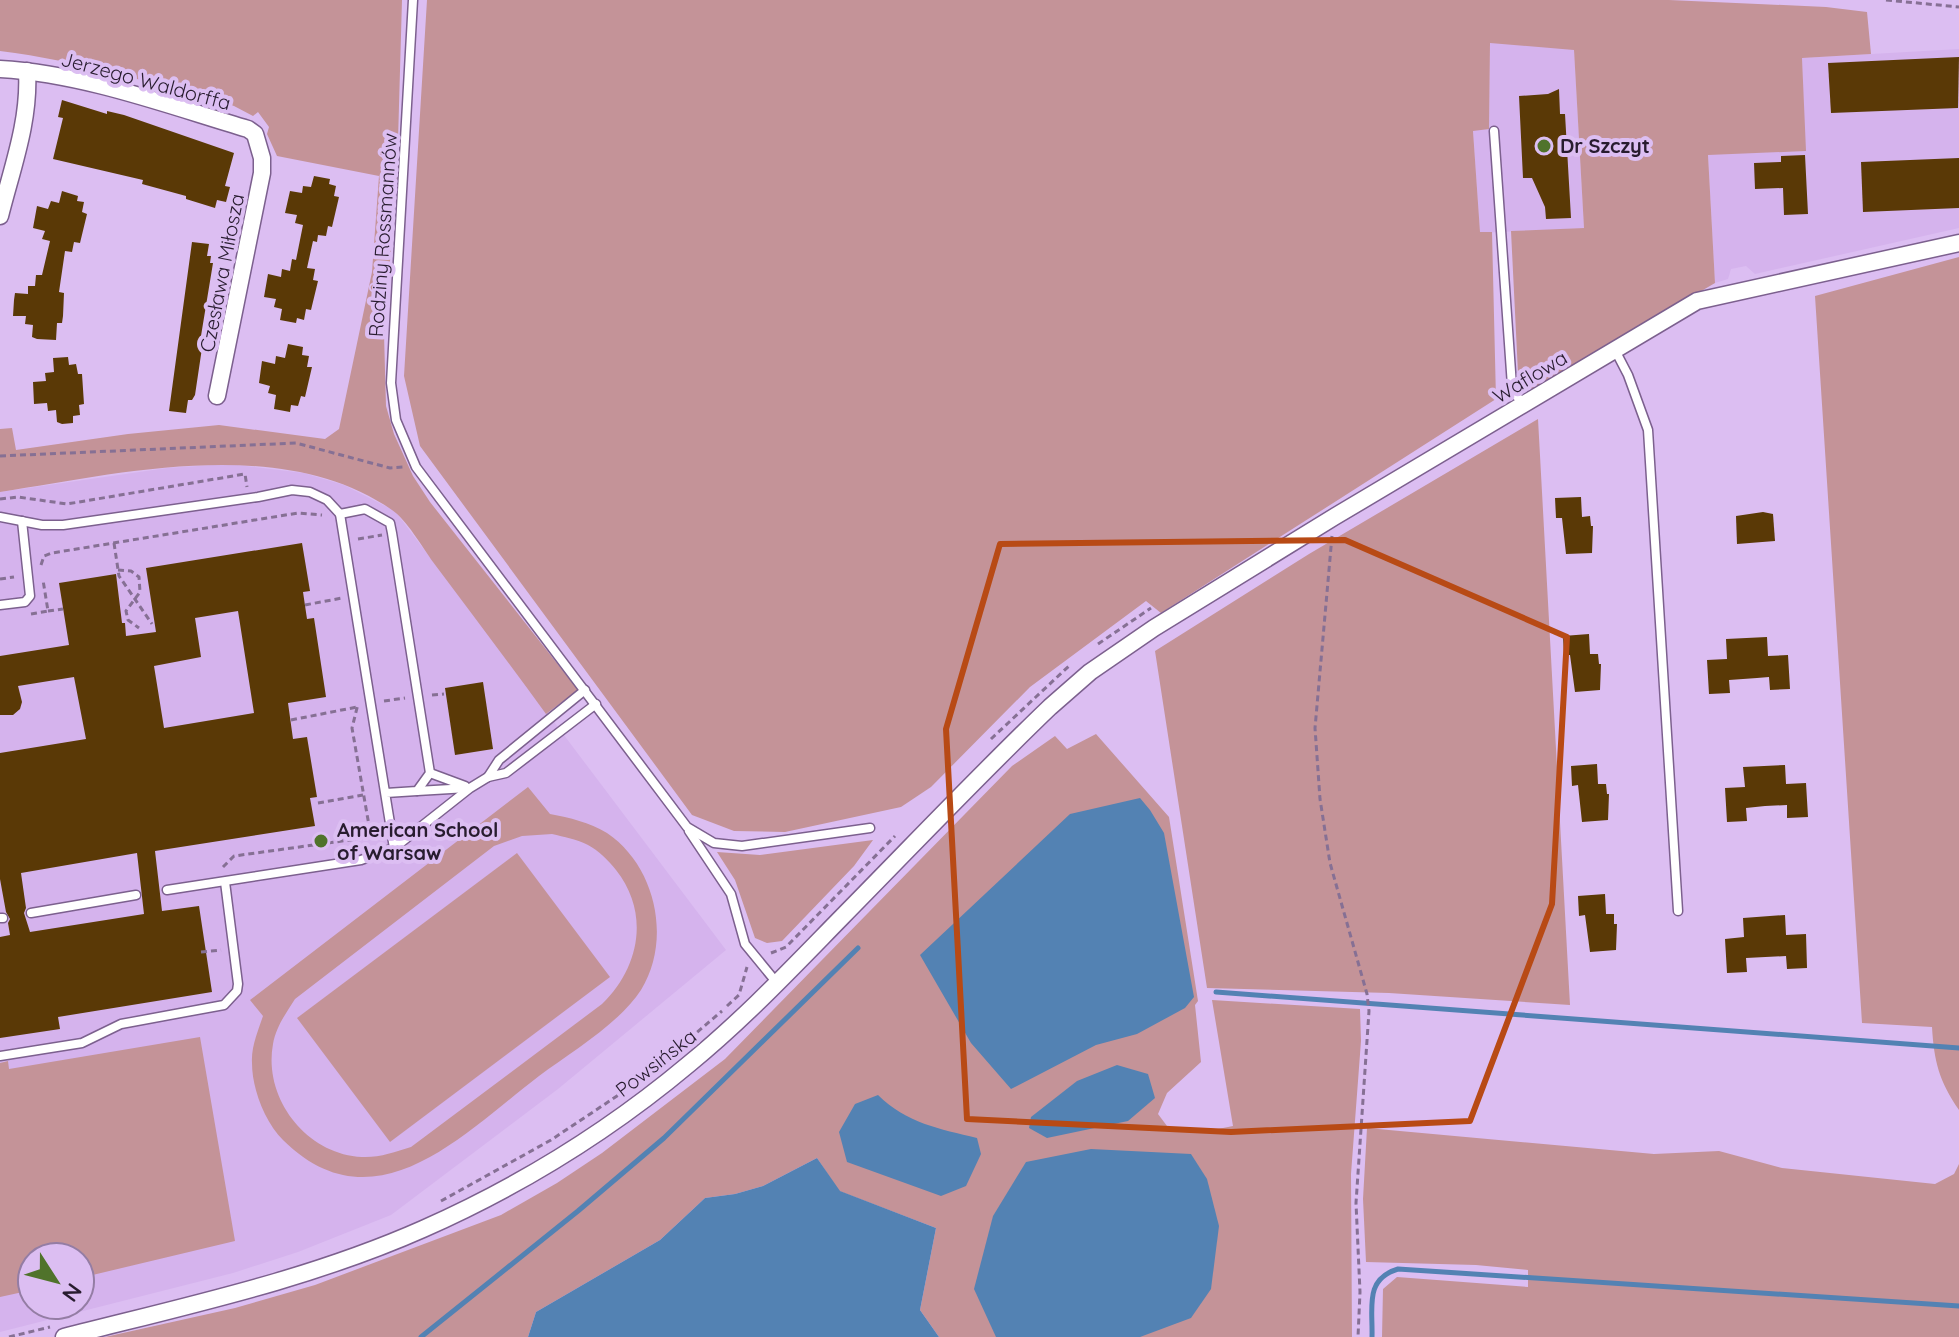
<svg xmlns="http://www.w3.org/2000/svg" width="1959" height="1337" font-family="Quicksand,sans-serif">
<rect width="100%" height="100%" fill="#dcbef2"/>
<g fill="#d5b3ed" fill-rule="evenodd">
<polygon points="1490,42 1574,49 1584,228 1480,233 1473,130 1489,128"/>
<polygon points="1959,49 1959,228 1755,274 1746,266 1731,269 1728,279 1715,283 1708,154 1805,151 1802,58"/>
<path d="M229,464L304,473L344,485L395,511L726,950L558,1089L391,1215L298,1252L233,1273L0,1332V492L167,468ZM32,1257H80V1305H32Z"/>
</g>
<g fill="#c49398" fill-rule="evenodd">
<path d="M0,0H402L397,176L384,334L386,406L394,434L413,476L430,502L578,690L546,714C509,663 471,613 433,562C423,548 406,519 392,510C282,434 122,473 0,492V429L12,428L16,450L128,434L219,425L325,439L339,429L372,272L379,176L277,156L267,134L269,127L258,112L253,116L234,106C156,84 80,61 0,51Z"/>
<polygon points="427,0 1669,0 1826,7 1867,12 1871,54 1802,58 1806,151 1708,155 1715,283 1534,389 1521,388 1518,373 1511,231 1584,228 1574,50 1490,43 1489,129 1473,131 1480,232 1492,232 1496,399 1161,613 1146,601 1030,687 931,787 901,807 785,832 734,831 692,815 420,446 404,376"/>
<path d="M1959,257V1110C1939,1081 1934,1061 1932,1027L1862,1023L1815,296Z"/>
<polygon points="1538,419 1570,1005 1389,993 1207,988 1155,651 1309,554"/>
<polygon points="1096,734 1169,817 1198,1001 1195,1005 1201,1062 1167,1093 1158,1114 1170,1130 1203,1132 1233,1126 1212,1000 1360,1009 1361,1041 1351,1174 1352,1337 939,1337 920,1310 936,1228 839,1191 817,1158 763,1186 735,1194 705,1198 660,1240 536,1312 528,1337 105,1337 235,1308 315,1285 501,1215 557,1183 602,1153 725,1059 1012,766 1055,736 1067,749"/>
<path d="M528,787L550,814C570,818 589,822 607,833C656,866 672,940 641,990C619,1024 571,1052 539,1076C464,1133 375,1231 283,1140C265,1122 252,1089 252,1063C251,1047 258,1031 263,1016L250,1000ZM552,834C564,837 577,839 588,845C598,850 609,861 616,870C650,913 640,967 602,1004L411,1147C395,1152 378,1158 362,1157C306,1154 263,1098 273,1044C276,1027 286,1013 295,999L494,846L522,836Z"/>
<polygon points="873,840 854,866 782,941 767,943 755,938 735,880 717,852 760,855"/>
<polygon points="517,853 610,977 390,1142 297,1018"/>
<polygon points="200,1037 235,1241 80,1278 80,1257 32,1257 32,1290 0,1297 0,1063 8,1061 9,1069"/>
<polygon points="1367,1128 1654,1154 1719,1151 1782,1168 1935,1184 1954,1174 1959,1164 1959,1337 1382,1337 1383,1289 1397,1277 1528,1287 1528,1270 1476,1265 1366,1262 1363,1199"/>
</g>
<g fill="#5382b3">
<polygon points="1140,798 1150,810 1164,833 1194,997 1185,1008 1137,1034 1096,1045 1011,1089 971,1043 920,955 1070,814"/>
<polygon points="1117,1065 1148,1074 1155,1098 1128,1121 1047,1138 1029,1128 1031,1117 1077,1081"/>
<path d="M878,1095C906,1123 940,1129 977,1138L981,1154L966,1186L941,1196L847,1162L839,1132L855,1104Z"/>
<polygon points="1091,1149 1191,1154 1207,1179 1219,1226 1211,1289 1191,1318 1140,1337 996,1337 974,1289 993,1216 1026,1162"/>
<polygon points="817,1158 840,1191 936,1228 920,1310 939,1337 528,1337 536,1312 660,1240 705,1198 735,1194 763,1186"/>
</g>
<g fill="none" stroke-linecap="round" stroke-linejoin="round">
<g stroke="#5382b3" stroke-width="5">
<polyline points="1216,992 1959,1048"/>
<polyline points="421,1337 578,1211 664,1138 858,948"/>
<path d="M1372,1337C1373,1308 1364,1279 1398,1269L1959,1306"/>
</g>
</g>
<g fill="#5a3906" fill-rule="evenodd">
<polygon points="1959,57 1958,108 1831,113 1828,63"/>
<polygon points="1559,89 1560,114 1565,114 1571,218 1546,219 1545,207 1532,178 1523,178 1519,96 1548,94"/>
<polygon points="62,100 107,114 107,111 124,115 234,153 225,186 230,187 226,202 217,200 215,208 186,199 186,196 142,184 143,180 53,159 63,118 58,117"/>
<polygon points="1805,155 1808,214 1784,215 1783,188 1755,189 1754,163 1781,162 1781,156"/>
<polygon points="1959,158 1959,208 1863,212 1861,162"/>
<polygon points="314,176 330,179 329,184 336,186 334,196 339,197 332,227 328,226 326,236 318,235 317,242 313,241 307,268 315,269 313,280 318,281 311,310 306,309 304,320 297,318 296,323 280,320 282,309 274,307 276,299 264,297 268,274 281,277 282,269 290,271 292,259 296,260 303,225 295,223 297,215 285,213 290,191 302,193 303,186 311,187"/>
<polygon points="62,191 78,196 77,201 84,202 82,212 87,214 80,243 74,242 72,252 65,251 59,292 64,293 63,316 62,323 57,323 56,340 37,339 32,337 33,325 25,324 26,316 13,316 14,300 15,293 28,294 28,286 35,286 36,275 42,275 50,241 42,239 45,231 33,228 37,206 48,209 51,201 59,203"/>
<polygon points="192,242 209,244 207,256 211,256 210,263 213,263 199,348 202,348 195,395 192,400 188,400 186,413 169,411"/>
<polygon points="288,344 303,347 302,355 309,356 307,367 312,367 305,397 301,396 298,406 291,405 290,412 274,409 276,395 268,393 270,386 259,383 262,361 275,364 276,356 285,358"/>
<polygon points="68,357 69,365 76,364 78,374 82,374 84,404 79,405 80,415 73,416 73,423 62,424 57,422 56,410 48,411 47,403 34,404 33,382 46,381 45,373 54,372 53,358"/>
<polygon points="1581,497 1582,517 1590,516 1591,526 1593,526 1592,553 1566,554 1562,518 1556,518 1555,498"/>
<polygon points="1763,512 1773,514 1775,541 1737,544 1736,516"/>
<path d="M302,543L310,591L303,592L307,619L314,618L326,697L288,703L293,739L307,737L317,797L310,798L315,826L155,851L162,911L199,906L212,992L58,1017L60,1029L0,1038V937L10,935L8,923L10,919L6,912L0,879V753L86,739L74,677L18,686L22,702L20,709L13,715H0V656L69,645L59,583L116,574L122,623H125L126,636L156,632L146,568ZM238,611L254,713L164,728L154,666L201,657L195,618ZM137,853L144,914L30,932L24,913L26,908L21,873Z"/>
<polygon points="1589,634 1590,654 1598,654 1599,664 1601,664 1600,690 1575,692 1570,655 1564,655 1563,636"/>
<polygon points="1767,637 1768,656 1788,655 1790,689 1770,690 1769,677 1757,678 1729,680 1730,693 1709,694 1707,660 1727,659 1726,639"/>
<polygon points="483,682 493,749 455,755 445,688"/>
<polygon points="1597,764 1598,784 1606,784 1607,794 1609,794 1608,820 1582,822 1578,785 1572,786 1571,766"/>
<polygon points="1785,765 1786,784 1806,783 1808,817 1787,818 1787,805 1765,806 1746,808 1747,821 1727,822 1725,788 1745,787 1743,767"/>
<polygon points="1605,894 1606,914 1614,914 1614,924 1617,924 1616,950 1590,952 1585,915 1579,916 1578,896"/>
<polygon points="1785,915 1786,935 1806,934 1807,968 1787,969 1786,956 1746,958 1747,972 1727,973 1725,939 1744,937 1743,918"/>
</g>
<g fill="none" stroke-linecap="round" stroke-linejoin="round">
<defs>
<g id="service">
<polyline points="413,0 391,383 396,420 416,467 687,827 714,843 742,846 870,828"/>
<polyline points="1494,131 1512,386 1515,395 1524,403"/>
<polyline points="1615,350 1628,375 1648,430 1678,911"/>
<polyline points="0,517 42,525 63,525 258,497 292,490 310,492 327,500 340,514"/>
<polyline points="0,605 25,602 30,596 22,521"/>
<polyline points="430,773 465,786"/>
<polyline points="488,777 499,760 585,690"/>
<polyline points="417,791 468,788"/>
<polyline points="386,793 417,791 430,773 392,533 390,523 365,509 340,514 394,848"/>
<polyline points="689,831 731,894 745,944 777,983"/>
<polyline points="167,890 361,860 394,848 470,788 488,777 506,773 596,704"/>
<polyline points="31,913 136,895"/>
<polyline points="0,918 3,918"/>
<polyline points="0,1056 82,1043 121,1024 224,1005 237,991 238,984 225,882"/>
</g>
<g id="minor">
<path d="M0,69C85,74 167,105 248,129L255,134L262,158V173L217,396"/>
<path d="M0,216C12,168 30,121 27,71"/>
<path d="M64,1337C185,1306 308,1280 423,1229C518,1187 609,1131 689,1064C744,1019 792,968 842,917C911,847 979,775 1050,707L1090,672L1154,628L1334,517L1697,301L1959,243"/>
</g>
</defs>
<use href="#service" stroke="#7c608e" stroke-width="11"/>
<use href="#minor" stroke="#7c608e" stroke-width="19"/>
<g stroke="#867094" stroke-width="3" stroke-dasharray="6 4" stroke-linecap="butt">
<polyline points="1886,0 1959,7"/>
<polyline points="0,456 296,443 390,468 404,467"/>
<polyline points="0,499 18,497 67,504 245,474 247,487"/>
<polyline points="1332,536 1315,728 1320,799 1330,863 1367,994 1369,1011 1356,1203 1360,1292 1358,1337"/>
<polyline points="358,539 382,535"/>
<polyline points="114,543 119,576 152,624"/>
<polyline points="41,565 44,556 52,553 298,513 322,515"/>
<polyline points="118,570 131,571 139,577 140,592 126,611 128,620 139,628"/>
<polyline points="0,579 14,577"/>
<polyline points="305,605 342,598"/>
<polyline points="48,611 63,609"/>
<polyline points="31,614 48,611 43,580"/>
<polyline points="1098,644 1151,608"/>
<polyline points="432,695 444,694"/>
<polyline points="384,701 405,698"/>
<polyline points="291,720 357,707"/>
<polyline points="991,739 1070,665"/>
<polyline points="318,803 363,795"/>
<polyline points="223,867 234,856 371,837 352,728 358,704"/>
<polyline points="201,952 221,950"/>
<polyline points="771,953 786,947 895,836"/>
<polyline points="727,1006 739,995 747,967"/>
<polyline points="682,1045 722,1011"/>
<polyline points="441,1201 551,1140 623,1092"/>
<polyline points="9,1337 50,1327"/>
</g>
<use href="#service" stroke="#fff" stroke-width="8"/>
<use href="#minor" stroke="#fff" stroke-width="16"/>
</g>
<path fill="none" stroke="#b84a15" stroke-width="6" stroke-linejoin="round" d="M1345,540L1567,637L1552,904L1470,1121L1231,1132L967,1119L946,729L1000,544Z"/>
<g fill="#50732b" stroke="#dcbef2" stroke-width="3">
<circle cx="1544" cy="146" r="8"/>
<circle cx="321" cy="841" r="8"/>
</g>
<g text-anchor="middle" stroke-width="8" stroke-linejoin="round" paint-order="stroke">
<g font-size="20" fill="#281c2f" stroke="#dcbef2">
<text transform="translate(146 81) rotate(15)" y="7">Jerzego Waldorffa</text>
<text transform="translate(383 235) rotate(-86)" y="7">Rodziny Rossmannów</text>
<text transform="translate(222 273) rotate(-79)" y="7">Czesława Miłosza</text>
<text transform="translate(1530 377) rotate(-31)" y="7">Waflowa</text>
<text transform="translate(656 1063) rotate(-38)" y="7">Powsińska</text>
</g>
<g font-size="20" font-weight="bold" fill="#281c2f" stroke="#dcbef2" text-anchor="start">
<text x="1560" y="153">Dr Szczyt</text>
<text x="337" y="837">American School<tspan x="337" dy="23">of Warsaw</tspan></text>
</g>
</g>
<g transform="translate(56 1281) rotate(126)"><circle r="38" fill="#dcbef2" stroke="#947da4" stroke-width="2"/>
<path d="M0-6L14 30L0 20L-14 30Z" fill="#50732b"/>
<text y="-12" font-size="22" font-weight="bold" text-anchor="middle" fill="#281c2f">N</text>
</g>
</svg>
